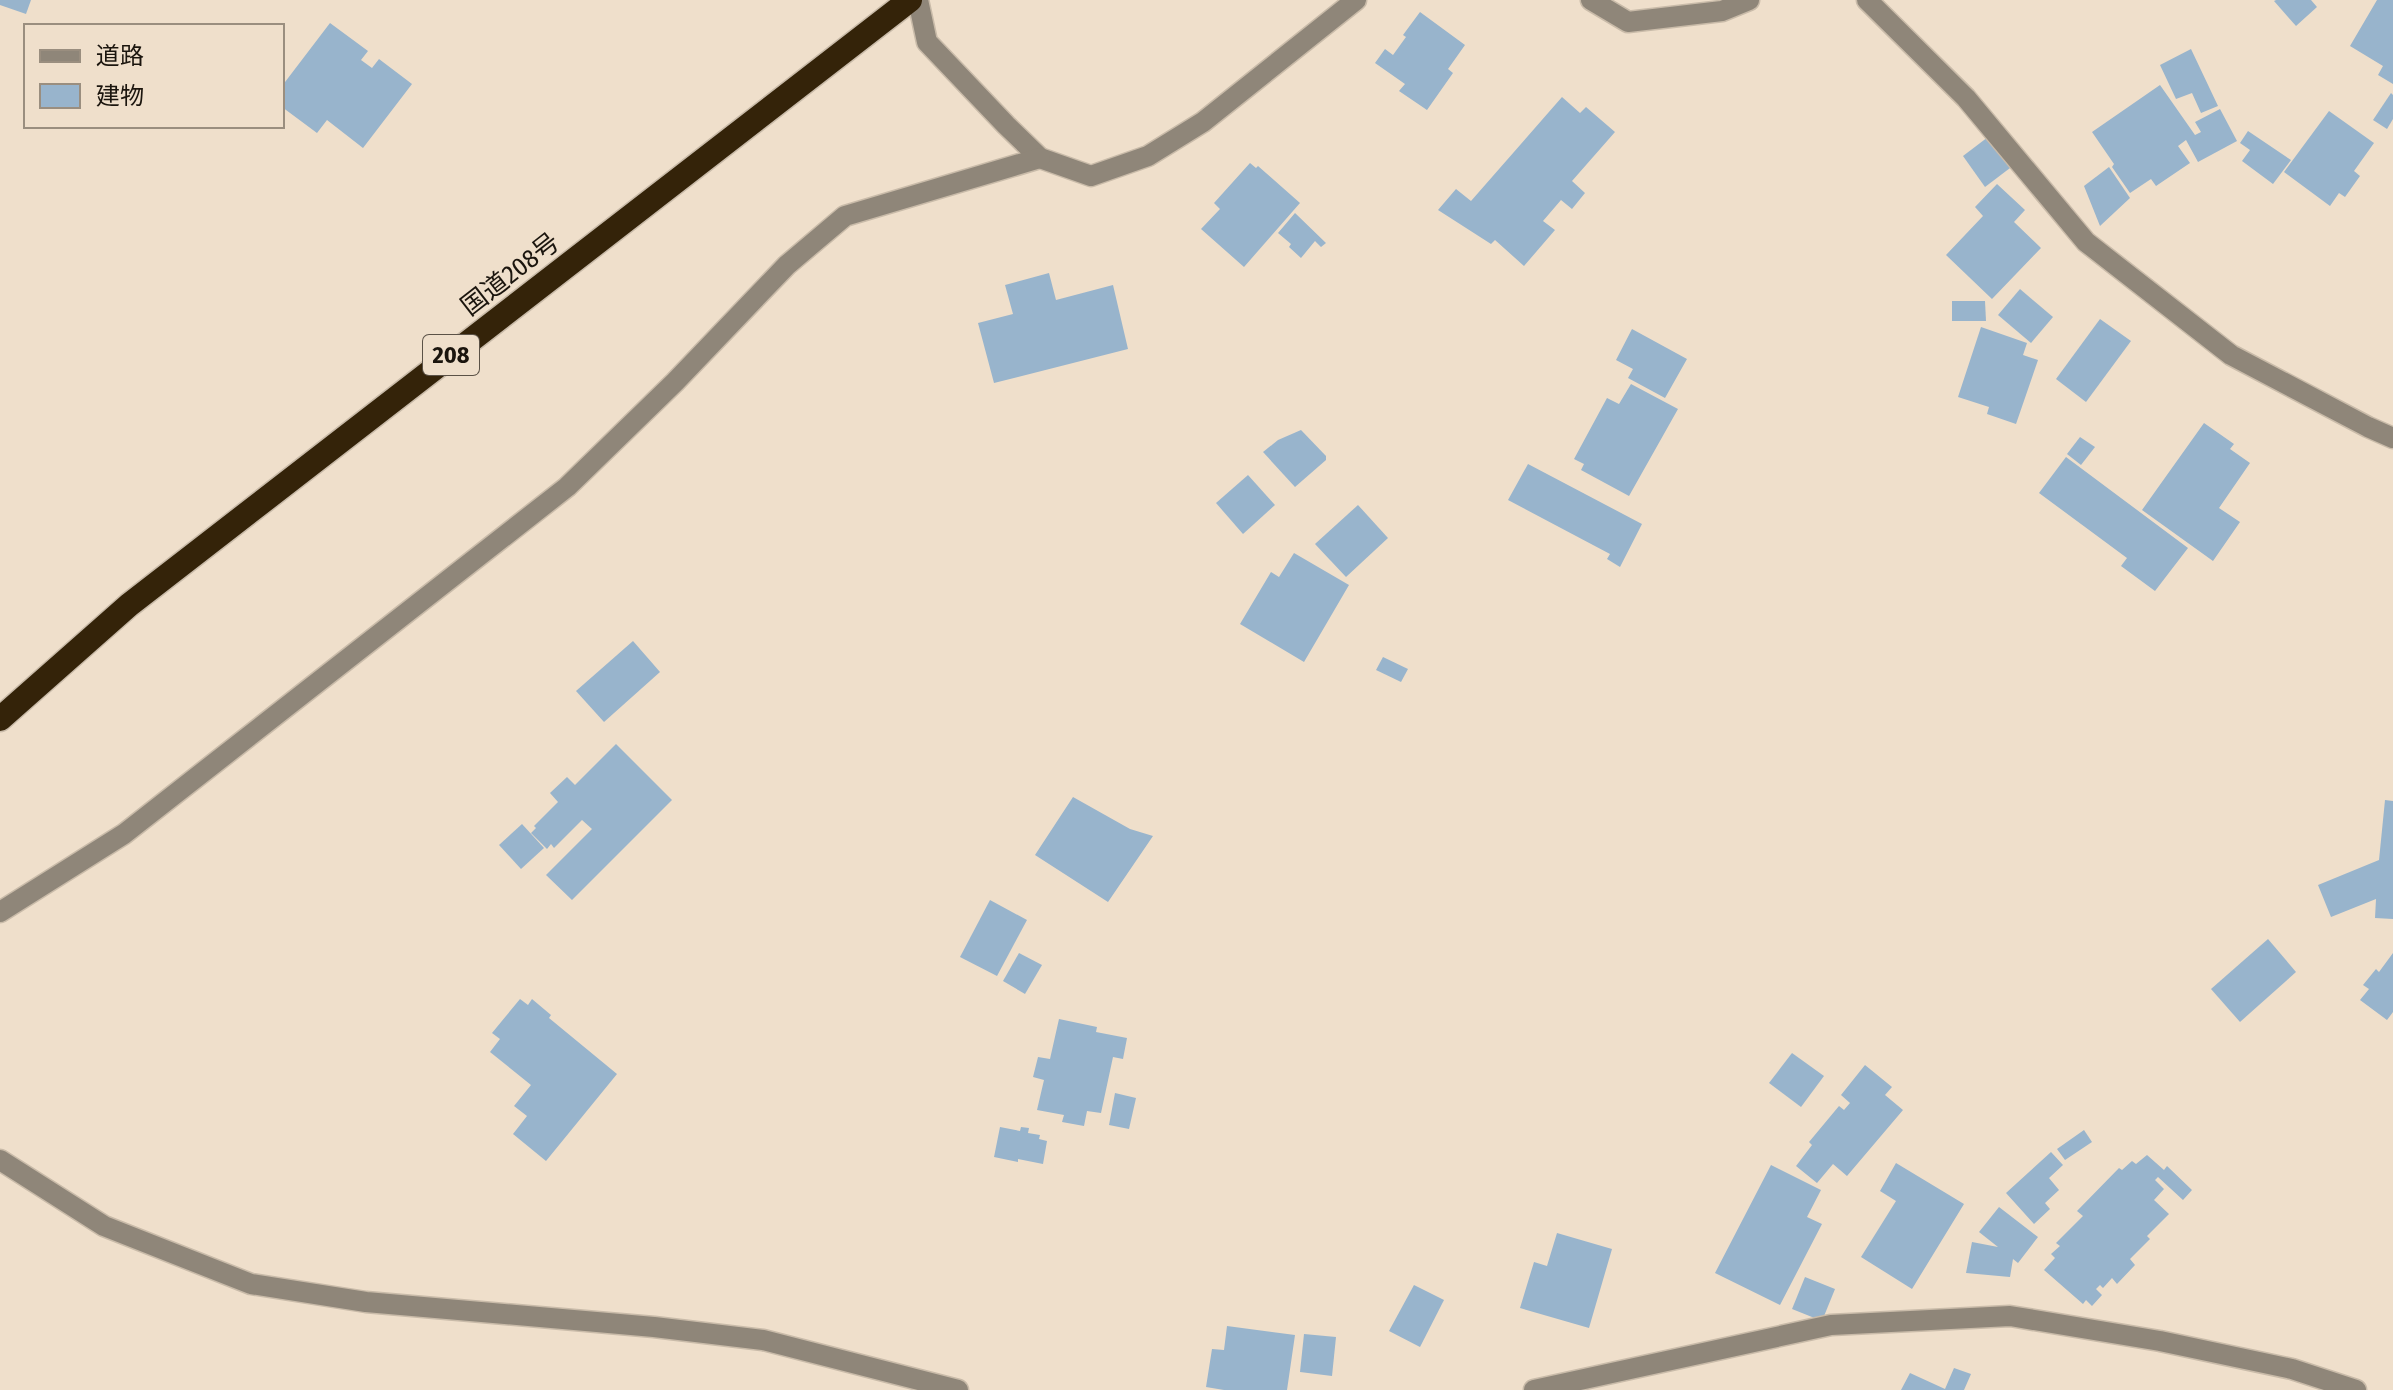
<svg xmlns="http://www.w3.org/2000/svg" width="2393" height="1390" font-family="'Fira Sans Condensed','Noto Sans JP',sans-serif">
<rect width="100%" height="100%" fill="#efdfcb"/>
<g fill="#98b4cc">
<polygon points="0,0 31,0 26,14 0,5"/>
<polygon points="2276,0 2311,0 2317,7 2296,26 2274,1"/>
<polygon points="2377,0 2393,0 2393,84 2378,75 2383,66 2350,46"/>
<polygon points="1420,12 1465,45 1448,69 1453,73 1427,110 1399,91 1405,84 1375,63 1385,49 1393,55 1406,37 1403,35"/>
<polygon points="330,23 368,51 361,60 372,68 379,59 412,84 363,148 327,120 317,133 282,107 282,86"/>
<polygon points="2191,49 2218,106 2201,113 2192,93 2176,99 2160,65"/>
<polygon points="2160,85 2195,135 2201,132 2195,122 2220,109 2237,141 2198,162 2186,140 2178,146 2190,163 2156,186 2151,179 2130,193 2112,167 2114,164 2092,132"/>
<polygon points="2391,93 2393,95 2393,119 2387,129 2373,120"/>
<polygon points="1562,97 1580,113 1586,107 1615,132 1572,181 1585,193 1572,209 1561,200 1543,221 1555,230 1524,266 1495,240 1491,244 1438,210 1456,189 1471,201"/>
<polygon points="2329,111 2374,143 2354,171 2360,176 2345,197 2339,193 2330,206 2284,172"/>
<polygon points="2248,131 2291,160 2273,184 2242,161 2250,150 2240,143"/>
<polygon points="1992,134 2014,165 1985,187 1963,156"/>
<polygon points="1250,163 1256,168 1258,166 1300,203 1244,267 1201,229 1220,209 1214,203"/>
<polygon points="2109,167 2130,198 2100,226 2084,186"/>
<polygon points="1997,184 2025,210 2014,222 2041,248 1992,299 1946,255 1983,216 1975,207"/>
<polygon points="1295,213 1326,243 1321,247 1315,241 1301,258 1289,247 1291,244 1278,233"/>
<polygon points="1049,273 1056,300 1113,285 1128,349 994,383 978,323 1013,314 1005,285"/>
<polygon points="2020,289 2053,317 2031,343 1998,315"/>
<polygon points="1952,301 1985,301 1986,321 1952,321"/>
<polygon points="2100,319 2131,341 2086,402 2056,379"/>
<polygon points="1981,327 2027,343 2023,355 2038,360 2016,424 1987,414 1989,407 1958,397"/>
<polygon points="1632,329 1687,359 1665,398 1628,378 1633,369 1616,360"/>
<polygon points="1631,384 1678,409 1629,496 1581,470 1584,464 1574,459 1607,398 1619,404"/>
<polygon points="2204,423 2234,444 2230,449 2250,463 2219,508 2240,522 2213,561 2142,510"/>
<polygon points="1301,430 1326,456 1326,460 1295,487 1263,452 1278,440"/>
<polygon points="2080,437 2095,447 2081,465 2067,454"/>
<polygon points="2066,457 2188,548 2155,591 2121,566 2127,558 2039,493"/>
<polygon points="1528,464 1642,524 1620,567 1607,559 1610,554 1508,500"/>
<polygon points="1248,475 1275,505 1243,534 1216,503"/>
<polygon points="1358,505 1388,538 1346,577 1315,544"/>
<polygon points="1294,553 1349,585 1304,662 1240,624 1271,572 1279,577"/>
<polygon points="633,641 660,672 604,722 576,691"/>
<polygon points="1383,657 1408,669 1401,682 1376,670"/>
<polygon points="616,744 672,800 572,900 546,875 592,829 582,820 554,848 551,844 547,849 531,833 536,828 534,826 558,802 550,793 567,777 575,785"/>
<polygon points="1073,797 1130,829 1153,836 1108,902 1035,855"/>
<polygon points="2385,800 2393,801 2393,919 2375,918 2376,899 2331,917 2318,885 2379,860"/>
<polygon points="522,824 544,848 521,869 499,845"/>
<polygon points="990,900 1027,920 997,976 960,957"/>
<polygon points="2268,939 2296,972 2240,1022 2211,989"/>
<polygon points="1019,953 1042,965 1025,994 1003,981"/>
<polygon points="2393,953 2393,1012 2387,1020 2360,1000 2369,989 2363,985 2376,969 2379,972"/>
<polygon points="520,999 528,1005 532,999 551,1015 549,1018 617,1074 546,1161 513,1134 527,1116 514,1106 531,1085 490,1052 500,1039 492,1033"/>
<polygon points="1059,1019 1097,1027 1096,1032 1127,1038 1123,1059 1113,1057 1101,1113 1087,1111 1084,1126 1062,1122 1064,1115 1037,1110 1044,1080 1033,1077 1038,1057 1050,1059"/>
<polygon points="1792,1053 1824,1076 1801,1107 1769,1083"/>
<polygon points="1865,1065 1892,1087 1885,1095 1903,1110 1847,1176 1833,1164 1817,1183 1796,1166 1812,1145 1809,1142 1839,1106 1844,1110 1850,1103 1841,1095"/>
<polygon points="1115,1093 1136,1098 1129,1129 1109,1125"/>
<polygon points="1000,1127 1020,1131 1021,1127 1029,1128 1028,1133 1040,1135 1039,1139 1047,1141 1043,1164 1018,1159 1018,1162 994,1157"/>
<polygon points="2084,1130 2092,1142 2065,1160 2057,1149"/>
<polygon points="2051,1152 2063,1165 2049,1178 2059,1190 2045,1203 2050,1209 2034,1224 2006,1193"/>
<polygon points="2147,1155 2164,1170 2167,1166 2192,1190 2183,1200 2158,1177 2155,1180 2164,1189 2154,1200 2169,1214 2147,1236 2150,1239 2130,1259 2135,1265 2117,1284 2112,1278 2103,1288 2100,1285 2096,1289 2102,1295 2092,1306 2086,1300 2083,1304 2044,1270 2055,1258 2051,1254 2060,1246 2056,1243 2083,1216 2077,1211 2119,1168 2122,1170 2132,1161 2136,1164"/>
<polygon points="1896,1163 1964,1204 1912,1289 1861,1257 1896,1201 1880,1191"/>
<polygon points="1771,1165 1821,1190 1807,1217 1822,1224 1780,1305 1715,1273"/>
<polygon points="1999,1207 2038,1237 2018,1263 2013,1259 2010,1277 1966,1273 1972,1242 1998,1247 1979,1232"/>
<polygon points="1557,1233 1612,1249 1589,1328 1520,1308 1534,1262 1547,1266"/>
<polygon points="1805,1277 1835,1289 1822,1321 1792,1309"/>
<polygon points="1414,1285 1444,1300 1420,1347 1389,1331"/>
<polygon points="1227,1326 1295,1335 1287,1390 1224,1390 1206,1387 1212,1349 1224,1350"/>
<polygon points="1304,1334 1336,1337 1332,1376 1300,1372"/>
<polygon points="1954,1368 1971,1374 1964,1390 1901,1390 1910,1373 1945,1389"/>
</g>
<g fill="none" stroke-linecap="round" stroke-linejoin="round">
<defs>
<g id="minor">
<polyline points="918,0 927,42 1006,125 1040,158 1091,176 1148,156 1203,122 1356,0"/>
<polyline points="1591,0 1628,22 1722,11 1749,0"/>
<polyline points="1867,0 1966,98 2086,242 2231,355 2368,427 2393,438"/>
<polyline points="0,912 124,834 567,487 675,382 787,265 845,216 1040,158"/>
<polyline points="0,1160 104,1226 251,1284 366,1302 654,1327 763,1340 958,1390"/>
<polyline points="1534,1390 1831,1325 2010,1316 2160,1341 2292,1369 2356,1390"/>
</g>
<polyline id="highway" points="0,719 129,605 910,0"/>
</defs>
<use href="#minor" stroke="#c9bba9" stroke-width="23"/>
<use href="#highway" stroke="#c9bba9" stroke-width="27"/>
<use href="#minor" stroke="#8f8679" stroke-width="20"/>
<use href="#highway" stroke="#342309" stroke-width="24"/>
</g>
<g text-anchor="middle" stroke-width="7" stroke-linejoin="round" paint-order="stroke">
<rect fill="#efdfcb" stroke="#5b5247" stroke-width="2" x="423" y="335" width="56" height="40" rx="6"/>
<g font-size="24" font-weight="bold" fill="#1b150e">
<text x="451" y="363">208</text>
</g>
<g font-size="26" fill="#1b150e" stroke="#efdfcb">
<text transform="translate(510 274) rotate(-38)" y="9">国道208号</text>
</g>
</g>
<rect x="24" y="24" width="260" height="104" fill="#efdfcb" stroke="#9a8e7f" stroke-width="2"/>
<rect x="40" y="50" width="40" height="12" fill="#8f8679" stroke="#9a8e7f" stroke-width="2"/>
<text x="96" y="64" font-size="24" fill="#1b150e">道路</text>
<rect x="40" y="84" width="40" height="24" fill="#98b4cc" stroke="#9a8e7f" stroke-width="2"/>
<text x="96" y="104" font-size="24" fill="#1b150e">建物</text>
</svg>
